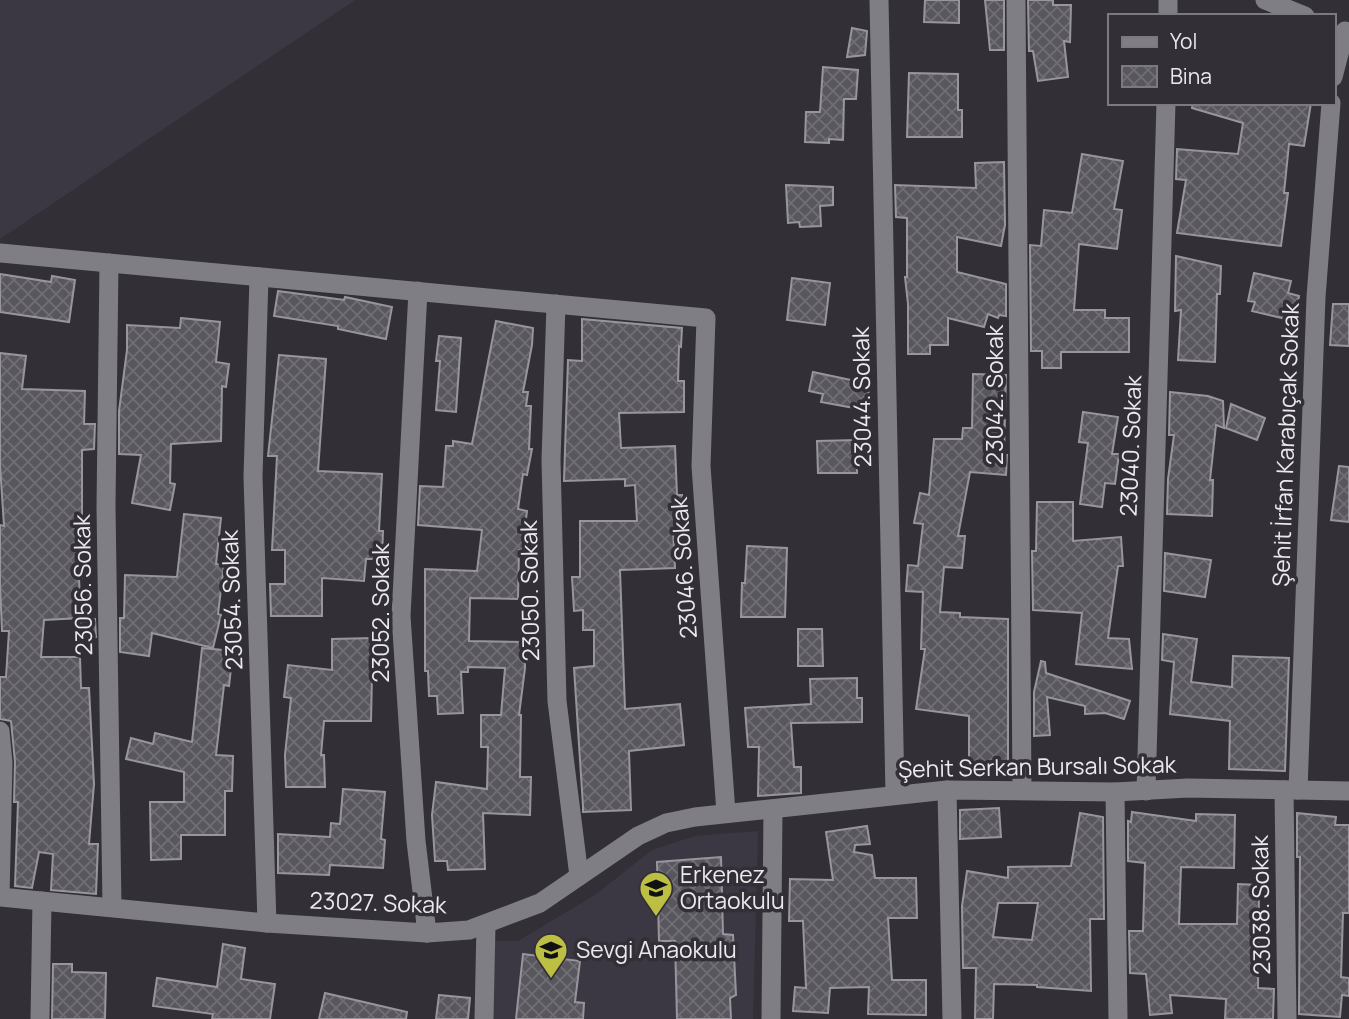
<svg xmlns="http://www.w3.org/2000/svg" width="1349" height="1019" font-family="Manrope,sans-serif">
<defs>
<pattern id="building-cross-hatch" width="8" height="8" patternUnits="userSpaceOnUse" patternTransform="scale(1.75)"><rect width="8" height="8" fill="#59575e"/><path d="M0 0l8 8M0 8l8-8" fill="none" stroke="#716f75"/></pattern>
</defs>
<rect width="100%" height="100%" fill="#323036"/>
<g fill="#3c3843">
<polygon points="0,0 355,0 0,239"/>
<polygon points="758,831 753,1019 493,1019 495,941 518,941 595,895 652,850 695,836"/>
</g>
<g fill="url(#building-cross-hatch)" stroke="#98959d" stroke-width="2" fill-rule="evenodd">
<polygon points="925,0 959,0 959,23 924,22"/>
<polygon points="985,0 1004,0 1004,50 990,50"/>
<polygon points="1028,0 1053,0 1053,5 1071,5 1070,42 1064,41 1068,77 1038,81 1033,51 1029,51"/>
<polygon points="852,28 867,31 865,55 847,57"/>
<polygon points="823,67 858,70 856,99 844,99 843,140 829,139 829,143 805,142 806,112 820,112"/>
<polygon points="909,73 958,74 958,110 962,110 962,137 907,137"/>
<polygon points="1193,103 1311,103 1304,146 1289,144 1284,193 1288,193 1281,246 1177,233 1186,180 1176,179 1177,149 1238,154 1243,123 1192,108"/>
<polygon points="1082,154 1123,161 1114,209 1122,210 1117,249 1079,244 1074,310 1105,310 1105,318 1129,318 1129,352 1061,352 1061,368 1042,368 1042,351 1031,351 1030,245 1041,246 1044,210 1072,213"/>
<polygon points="1004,162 1005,225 1001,246 957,237 957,272 1006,284 1006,316 999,315 998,318 988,314 984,327 948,318 948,345 930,345 930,354 908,354 908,304 905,277 907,277 907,218 896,217 895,185 976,188 975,163"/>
<polygon points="786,185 833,187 833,205 820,206 821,226 800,227 799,222 788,223"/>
<polygon points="1176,256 1221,266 1220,294 1217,294 1215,362 1178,360 1181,310 1175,311"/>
<polygon points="1254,273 1291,281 1288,293 1299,296 1294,321 1252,311 1255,302 1248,301"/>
<polygon points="0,274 51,282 52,276 75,280 69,322 0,312"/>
<polygon points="792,278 830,283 825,325 787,320"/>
<polygon points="278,291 344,300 345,297 392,307 386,339 338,329 338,326 274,316"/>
<polygon points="1333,304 1349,304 1349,346 1330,345"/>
<polygon points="181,318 220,322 216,362 229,364 226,387 222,386 221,441 171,444 170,483 175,484 170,510 132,503 141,455 119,454 119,411 127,350 127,325 180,328"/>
<polygon points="582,319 682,328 681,347 679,346 678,381 684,381 684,412 619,413 621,448 675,446 677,495 682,495 684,529 673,529 675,568 620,570 625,709 680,704 684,745 629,751 631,810 583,812 583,806 574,668 594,666 594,630 583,630 583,610 574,611 572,577 580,577 580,521 637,521 635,485 625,486 625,479 564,481 568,360 582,361"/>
<polygon points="496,321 533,328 532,345 523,392 528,392 526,406 531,406 529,449 532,449 527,475 523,474 518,509 527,511 522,550 519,550 518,599 470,598 469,641 525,642 525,668 519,715 521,715 520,777 531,777 530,815 483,813 485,869 448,870 447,861 435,861 432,815 436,782 487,789 488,747 481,747 481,715 501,715 505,668 468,667 468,672 461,672 463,713 438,714 437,696 429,696 428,671 425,671 425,569 477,571 482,530 418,525 420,486 443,487 446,446 453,446 453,441 472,444"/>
<polygon points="439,336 461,338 456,412 436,410 440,361 436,361"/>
<polygon points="0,353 26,356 22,389 85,391 84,424 95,424 94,449 82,450 82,578 79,578 81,618 44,620 41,657 80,657 81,688 89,688 94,784 89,844 98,844 96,894 51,890 53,854 39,852 32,888 15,886 18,802 14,802 15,762 11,721 0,719 0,677 6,677 9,631 2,631 0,585 0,525 4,526 0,465"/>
<polygon points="279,355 326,359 318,471 382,474 379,531 383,531 382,559 366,559 364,581 322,578 322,616 271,616 270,584 285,584 285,550 272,550 277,456 268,456"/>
<polygon points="813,372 870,384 865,410 821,402 823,394 809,391"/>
<polygon points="973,374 1006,375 1004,455 1007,455 1006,475 970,472 958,536 965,536 962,568 944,567 940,612 960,613 960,617 1008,619 1008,770 969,769 969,716 916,709 925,649 921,649 923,592 906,591 908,565 918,566 923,524 914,523 920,493 929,495 934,439 962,439 963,428 972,428"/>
<polygon points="1170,392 1208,396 1223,401 1224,428 1216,425 1210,480 1213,480 1212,516 1167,514 1168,479 1174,435 1169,435"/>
<polygon points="1231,404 1265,418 1257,440 1226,428"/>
<polygon points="1083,412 1118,417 1112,454 1119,454 1115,484 1105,483 1102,507 1080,504 1088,443 1079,442"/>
<polygon points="857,440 857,473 818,473 817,441"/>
<polygon points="1339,466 1349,467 1349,522 1331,520"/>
<polygon points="1037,502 1073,502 1073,541 1121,537 1123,566 1118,566 1108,638 1129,639 1132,669 1076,664 1082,613 1033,610 1032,551 1036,551"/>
<polygon points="184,514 221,518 216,564 224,565 218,614 221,615 213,648 152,633 149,656 120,652 120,618 124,618 125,575 177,577"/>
<polygon points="747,546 787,548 785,617 741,617 742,583 745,583"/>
<polygon points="1165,553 1211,560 1205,597 1164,591"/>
<polygon points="95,619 96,637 81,638 81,620"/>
<polygon points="798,629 822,629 823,666 798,666"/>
<polygon points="1163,634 1197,639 1191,682 1232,687 1233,656 1289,658 1285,771 1229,769 1230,721 1170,714 1174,662 1162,660"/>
<polygon points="374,638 375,675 372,675 371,721 324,721 321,755 324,755 325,787 286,787 285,755 291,698 284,697 288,665 332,670 332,639"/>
<polygon points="202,648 233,651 229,686 224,685 216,755 233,756 232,791 225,791 225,835 181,835 181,859 151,860 150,802 184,802 184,772 126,759 131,738 153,744 155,733 192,742"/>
<polygon points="1041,661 1045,662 1046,673 1130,701 1124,719 1105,713 1085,714 1085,706 1047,697 1050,735 1034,736 1034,692"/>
<polygon points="857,678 857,698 862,698 862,722 791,723 794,767 801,767 801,793 758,796 759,747 748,747 745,708 811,704 810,679"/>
<polygon points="343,789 385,792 381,839 385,840 383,868 330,865 329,875 278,873 278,834 330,837 331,823 340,824"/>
<polygon points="999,808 1001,837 960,839 960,810"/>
<polygon points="1132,812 1196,821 1196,814 1235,815 1234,868 1181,867 1179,924 1237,924 1238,884 1259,885 1258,988 1274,989 1273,1019 1225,1019 1226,999 1170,995 1172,1013 1150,1015 1146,974 1130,973 1129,931 1143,931 1145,863 1128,861 1128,821 1131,822"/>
<path d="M1080,813L1103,817L1104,919H1090L1091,991L1037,987V985L994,984L993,1019H975L976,968H963L962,906L967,871L1008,878V867L1071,866ZM998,903H1038L1032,940L993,937Z"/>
<polygon points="1297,813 1336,817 1335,825 1349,825 1349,913 1343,913 1341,977 1349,978 1349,996 1342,995 1340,1017 1299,1014 1300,857 1297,857"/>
<polygon points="867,826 870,844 855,845 854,852 872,855 875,878 916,878 917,918 888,918 892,980 926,980 926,1015 868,1014 869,987 830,988 828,1013 793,1011 795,987 806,988 803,921 789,921 790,879 833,880 826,832"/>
<polygon points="721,857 723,934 733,935 736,995 730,998 731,1019 677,1019 675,941 659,941 657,862"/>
<polygon points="223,944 245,948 241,979 275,984 270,1019 212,1019 213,1014 153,1006 157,978 217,987"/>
<polygon points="523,954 580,961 575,1002 584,1003 583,1019 516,1019"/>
<polygon points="53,964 72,964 72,972 106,973 105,1019 52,1019"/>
<polygon points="325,993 407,1012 406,1019 319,1019"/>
<polygon points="439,995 470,998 468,1019 436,1019"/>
</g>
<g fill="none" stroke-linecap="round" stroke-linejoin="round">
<g stroke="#807e85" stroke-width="19">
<polyline points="879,0 895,794"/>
<polyline points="1016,0 1022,790"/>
<polyline points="1265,0 1305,16"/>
<polyline points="1168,16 1168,0"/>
<polyline points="1333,77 1345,31"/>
<polyline points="0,253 706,318 701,466 726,813"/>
<polyline points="109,263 106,506 112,907"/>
<polyline points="259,277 253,477 267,923"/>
<polyline points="418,291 401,616 416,841 427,933"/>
<polyline points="556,304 551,460 557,701 579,876"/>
<polyline points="0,731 3,763 0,897 267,923 427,933 469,930 540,903 638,836 666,823 695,817 947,790 1115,792 1188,788 1349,791"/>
<polyline points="947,790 952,1019"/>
<polyline points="1284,790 1287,1019"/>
<polyline points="1298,790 1316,297 1331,103"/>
<polyline points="1146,791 1166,103"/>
<polyline points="1115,792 1118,1019"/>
<polyline points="40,1019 42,901"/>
<polyline points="484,1019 486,924"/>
<polyline points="771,1019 773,809"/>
</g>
</g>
<defs>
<symbol id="school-pin" viewBox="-11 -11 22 30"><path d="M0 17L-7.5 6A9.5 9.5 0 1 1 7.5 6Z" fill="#bcbf43" stroke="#323036"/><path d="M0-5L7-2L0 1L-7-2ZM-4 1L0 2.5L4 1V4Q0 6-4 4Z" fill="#111"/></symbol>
</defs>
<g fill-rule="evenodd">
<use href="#school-pin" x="637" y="869" width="38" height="52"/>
<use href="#school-pin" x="532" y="931" width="38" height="52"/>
</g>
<g text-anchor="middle" stroke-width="7" stroke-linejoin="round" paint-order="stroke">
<g font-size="23" fill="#eae9ed" stroke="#323036">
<text transform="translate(995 395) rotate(-90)" y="8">23042. Sokak</text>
<text transform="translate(862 397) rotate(-91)" y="8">23044. Sokak</text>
<text transform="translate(1286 445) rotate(-88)" y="8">Şehit İrfan Karabıçak Sokak</text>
<text transform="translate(1131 446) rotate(-88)" y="8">23040. Sokak</text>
<text transform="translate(684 568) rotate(-94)" y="8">23046. Sokak</text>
<text transform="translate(83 585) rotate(-91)" y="8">23056. Sokak</text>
<text transform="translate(530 591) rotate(-91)" y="8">23050. Sokak</text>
<text transform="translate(232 600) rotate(-92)" y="8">23054. Sokak</text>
<text transform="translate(381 613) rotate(-90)" y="8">23052. Sokak</text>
<text transform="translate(1037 767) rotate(-1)" y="8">Şehit Serkan Bursalı Sokak</text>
<text transform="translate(378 903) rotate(2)" y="8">23027. Sokak</text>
<text transform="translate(1261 905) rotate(-91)" y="8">23038. Sokak</text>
</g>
<g font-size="23" fill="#eae9ed" stroke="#323036" text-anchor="start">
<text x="680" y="883">Erkenez<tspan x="680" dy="26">Ortaokulu</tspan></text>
<text x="576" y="958">Sevgi Anaokulu</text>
</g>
</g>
<rect x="1108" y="14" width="228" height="91" fill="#323036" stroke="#7c7a7f" stroke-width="2"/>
<rect x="1122" y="37" width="35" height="10" fill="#807e85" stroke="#7c7a7f" stroke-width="2"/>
<text x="1170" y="49" font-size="21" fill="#eae9ed">Yol</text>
<rect x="1122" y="66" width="35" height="21" fill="url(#building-cross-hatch)" stroke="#7c7a7f" stroke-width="2"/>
<text x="1170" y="84" font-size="21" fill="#eae9ed">Bina</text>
</svg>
